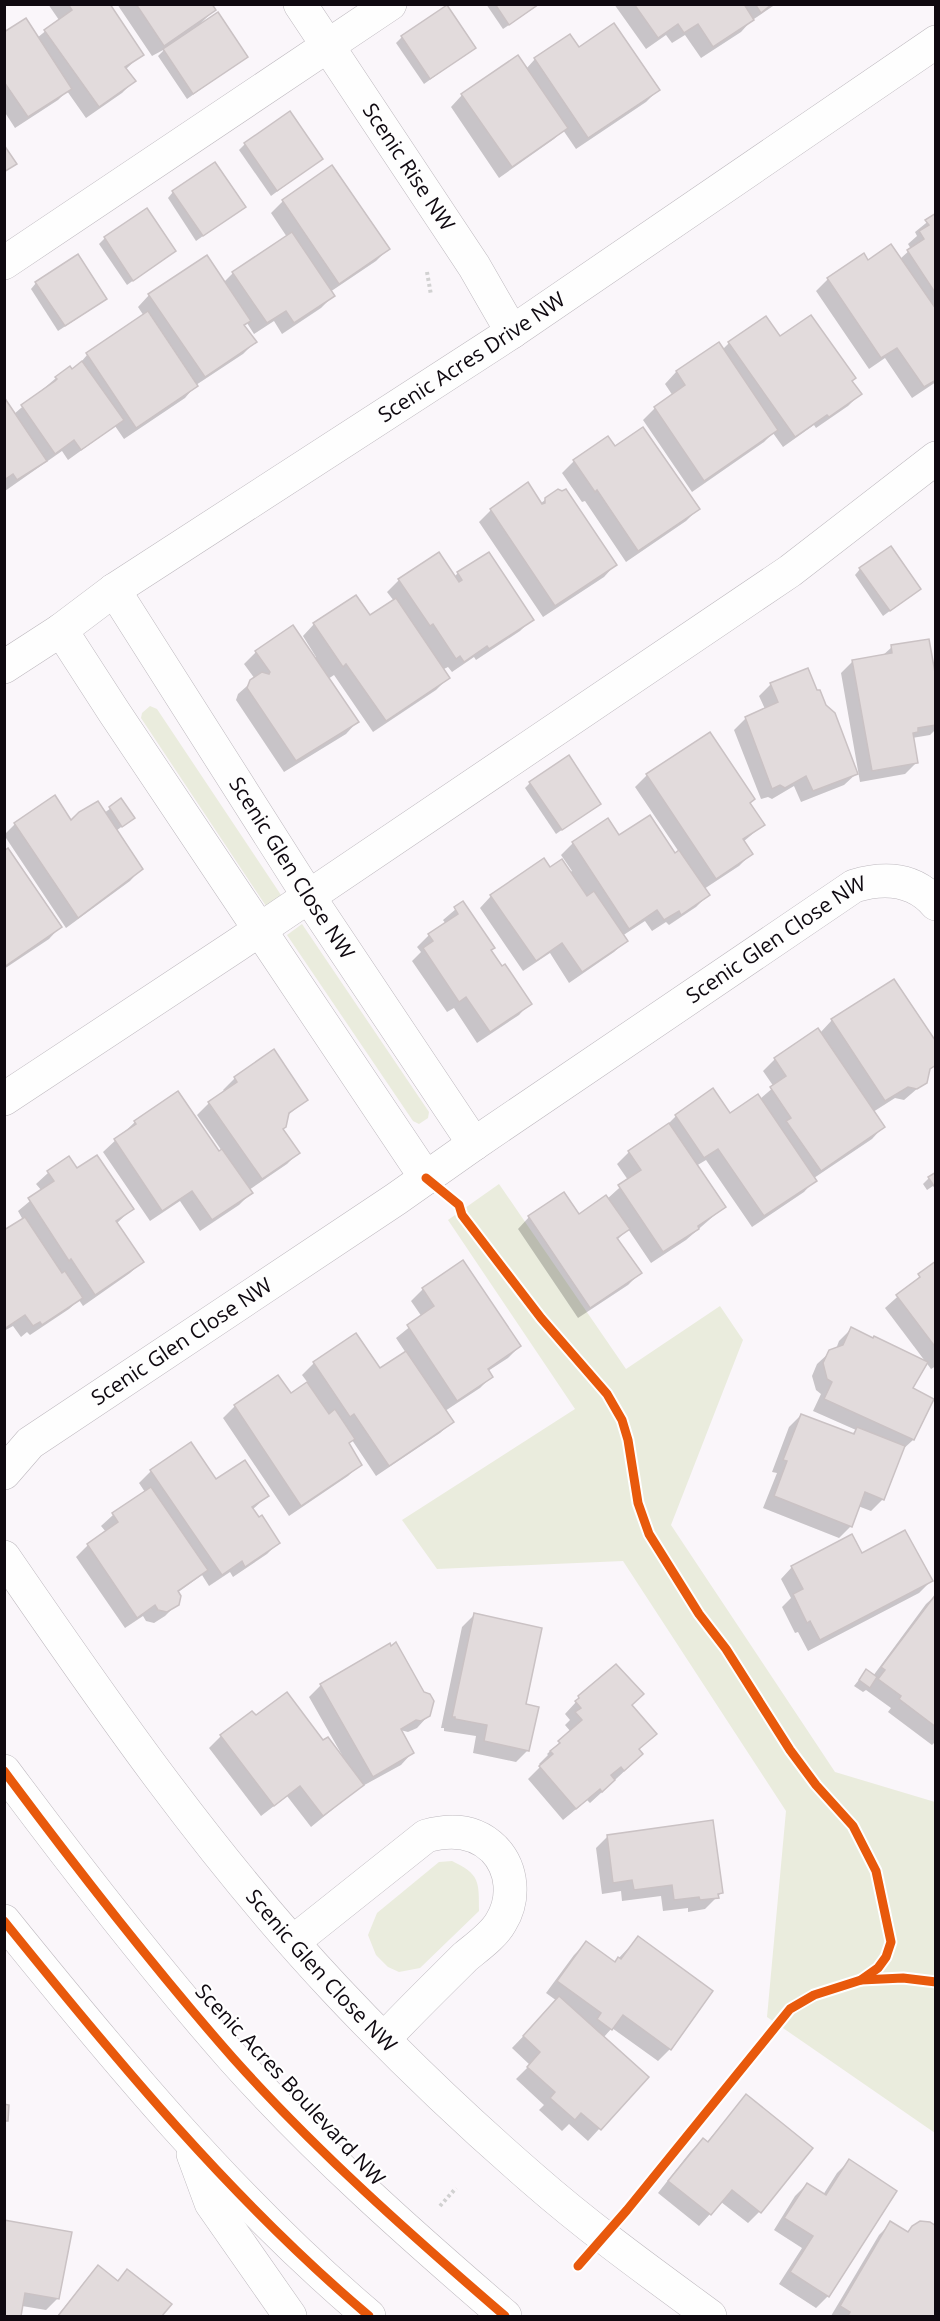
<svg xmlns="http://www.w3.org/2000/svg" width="940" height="2321" font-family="'Open Sans',sans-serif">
<rect width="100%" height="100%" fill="#faf6fa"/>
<g fill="#eaecdd">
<polygon points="150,706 157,709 281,895 266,906 141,718 142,713"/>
<polygon points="302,924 429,1112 428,1118 419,1124 413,1121 287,935"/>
<polygon points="499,1184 626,1369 720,1306 743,1340 671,1525 835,1772 935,1802 935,2133 767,2017 786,1811 623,1561 437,1569 402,1520 575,1409 448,1220"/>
<path d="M452,1861C480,1874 479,1882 479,1911L420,1968L399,1972L388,1967L376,1955L368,1935L377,1913L439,1862Z"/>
</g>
<g fill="#0003">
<polygon points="48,4 112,4 109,8 142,54 125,70 134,81 122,93 86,118 67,91 58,100 15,128 4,111 4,34 37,38 59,20"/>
<polygon points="117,4 210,4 214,10 199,25 246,57 187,99 158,56 165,49 152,56"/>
<polygon points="486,4 540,4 503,29"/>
<polygon points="614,4 776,4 751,21 741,32 701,58 685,35 672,43 666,35 646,49"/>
<polygon points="402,37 474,48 424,84 396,43"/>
<polygon points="578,49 658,90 646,102 576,149 563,130 554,139 499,178 451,107 462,95 526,69 535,59"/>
<polygon points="245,144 321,159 271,196 239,150"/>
<polygon points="332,168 388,249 376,261 330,292 333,296 321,308 282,334 274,321 254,334 247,323 244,326 255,342 243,354 196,385 185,398 124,439 115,426 68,460 62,451 5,491 4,400 14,414 56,378 76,368 87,355 144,316 138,307 149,295 224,282 233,273 287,237 271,213 283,201"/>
<polygon points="173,192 244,207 196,241 168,198"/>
<polygon points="936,215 936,382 912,398 885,358 869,369 816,291 828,279 868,262 900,259 911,249 908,244 917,236 915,232"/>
<polygon points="105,238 174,251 127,285 99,244"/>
<polygon points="36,283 99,304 58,331 31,289"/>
<polygon points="780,338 860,394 848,406 816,428 814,425 783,447 773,433 764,442 692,492 643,420 655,408 673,396 665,384 676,372 718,345 722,350 729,343"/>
<polygon points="615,448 698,509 686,521 626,562 585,501 582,502 562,473 574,461"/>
<polygon points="546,499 615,565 604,577 543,617 479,522 491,510 540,504"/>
<polygon points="860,569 919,589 883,616 855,575"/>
<polygon points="458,573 532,619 520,631 476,660 474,657 452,672 448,667 442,670 448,678 436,690 373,732 334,675 328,679 357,722 346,734 284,772 236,700 238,694 255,679 244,664 256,652 314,658 316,657 303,636 314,624 369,617 394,601 387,592 399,580 454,577"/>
<polygon points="892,647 936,687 936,729 930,735 912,738 917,762 905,774 860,782 841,673 853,661 882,656"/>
<polygon points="771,684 856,774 844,785 801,802 794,786 772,799 768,797 761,799 734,730 746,718 765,709 759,696"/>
<polygon points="647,775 749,804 763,825 743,842 751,854 739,866 704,889 708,895 696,907 669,925 666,922 652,931 645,921 622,936 626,941 614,952 569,983 550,953 523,971 480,908 491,896 550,869 569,873 572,871 561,855 573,843 619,837 675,855 679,852 635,787"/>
<polygon points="530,783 599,804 556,834 525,788"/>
<polygon points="121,801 133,818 116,831 141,869 130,881 66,928 4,835 15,824 71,822 104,813"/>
<polygon points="4,853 60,927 49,939 4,969"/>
<polygon points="463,903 490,950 530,1003 519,1015 477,1043 454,1008 447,1012 412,961 421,952 417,947 429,935 446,924 443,920"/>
<polygon points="868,995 933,1047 936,1051 936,1064 928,1071 925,1082 904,1100 895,1098 873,1112 883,1127 872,1139 814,1178 815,1180 804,1192 752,1227 706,1160 696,1166 724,1207 686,1240 651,1263 628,1229 617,1240 640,1273 628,1285 578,1318 518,1229 529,1217 578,1216 607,1199 628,1180 617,1164 629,1152 664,1128 676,1116 713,1091 730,1115 760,1099 774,1087 763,1071 775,1059 820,1033 832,1020"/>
<polygon points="235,1078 306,1100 287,1116 281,1129 298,1153 287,1164 249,1190 251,1193 239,1205 200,1231 180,1201 150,1221 103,1152 135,1122 178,1093 218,1153 222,1151 197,1115 209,1103 225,1092 223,1090"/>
<polygon points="69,1159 76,1170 132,1209 116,1224 142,1262 130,1273 83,1306 79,1300 69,1309 30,1335 27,1332 21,1337 13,1326 4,1331 4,1232 23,1220 18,1211 42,1191 36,1184 48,1173"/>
<polygon points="929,1178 936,1184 927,1190 923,1184"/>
<polygon points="936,1262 936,1366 931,1369 885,1308"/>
<polygon points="423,1289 520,1346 508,1358 488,1371 492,1376 480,1388 445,1411 452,1422 440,1433 376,1476 352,1440 347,1444 360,1464 348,1476 289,1516 223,1418 235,1406 290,1395 308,1383 302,1375 314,1363 380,1370 406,1353 396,1338 422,1317 411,1301"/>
<polygon points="851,1329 911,1389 932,1400 913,1440 901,1451 883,1499 871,1511 858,1506 851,1526 839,1538 763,1508 777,1473 772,1472 789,1427 801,1415 851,1435 856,1430 813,1411 821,1394 816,1390 812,1376 817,1364 830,1352 836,1349 839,1341"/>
<polygon points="191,1444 215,1481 267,1496 252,1510 278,1543 267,1554 233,1577 230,1572 209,1586 202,1575 177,1593 177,1604 165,1616 154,1623 146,1621 143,1616 125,1628 76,1557 88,1545 106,1532 101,1526 113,1515 145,1492 139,1483 151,1471"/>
<polygon points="861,1555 931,1581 919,1593 808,1651 798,1632 795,1633 782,1607 791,1598 781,1579 792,1567"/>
<polygon points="936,1595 936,1741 932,1745 888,1712 891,1708 866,1690 863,1692 854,1686 866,1671 873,1676 926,1604"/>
<polygon points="474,1615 524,1705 528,1750 516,1762 473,1753 476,1736 444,1731 444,1728 441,1728 462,1627"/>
<polygon points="321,1685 429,1715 417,1728 408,1732 400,1730 412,1753 401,1765 359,1788 311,1827 287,1796 261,1816 209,1748 221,1736 256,1717 322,1742 340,1756 342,1755 309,1697"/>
<polygon points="576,1702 631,1706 643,1746 638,1750 630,1766 602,1792 590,1803 587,1800 563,1820 528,1779 541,1766 539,1764 548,1755 547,1754 571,1732 565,1725 570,1720 565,1714"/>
<polygon points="608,1836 721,1893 705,1909 688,1912 688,1908 663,1911 661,1896 622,1901 621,1891 602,1894 596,1848"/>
<polygon points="638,1938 670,2049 658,2061 612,2028 603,2038 647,2077 588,2141 569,2124 562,2131 539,2110 544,2105 516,2079 530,2065 512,2048 557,2001 546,1993 574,1955 586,1943 614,1963"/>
<polygon points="746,2096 760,2211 748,2223 721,2202 699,2226 658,2193 691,2151 703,2140 706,2143"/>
<polygon points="849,2161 828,2296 816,2308 779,2284 802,2248 774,2230 795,2196 807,2184 823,2195 837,2173"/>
<polygon points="4,2221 58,2298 46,2310 22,2306 20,2316 4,2316"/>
<polygon points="891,2223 936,2251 936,2316 831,2316 879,2235"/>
<polygon points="98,2267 116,2282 127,2271 170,2304 160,2316 57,2316"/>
</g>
<g fill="#e2dbdc" stroke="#cac2c4" stroke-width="1.5">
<polygon points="68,4 110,4 144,55 125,67 136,81 99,107 44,30 72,10"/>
<polygon points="136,4 212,4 216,10 164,46"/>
<polygon points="495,4 539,4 509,25"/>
<polygon points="634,4 744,4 754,20 713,47 698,24 684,33 678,24 658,38"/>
<polygon points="755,4 772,4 761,13"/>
<polygon points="447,5 476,48 430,79 401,36"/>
<polygon points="218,12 248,57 193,94 163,49"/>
<polygon points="26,18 72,89 28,117 4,82 4,32"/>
<polygon points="614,23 660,90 588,138 534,58 570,34 579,47"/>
<polygon points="518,55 568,128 512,167 461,94"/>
<polygon points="290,111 323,159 277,191 244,143"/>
<polygon points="4,145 17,164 4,172"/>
<polygon points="215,162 246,207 203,236 172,191"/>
<polygon points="332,165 390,249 339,284 282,200"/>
<polygon points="147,208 176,251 133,281 104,237"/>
<polygon points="936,213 936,294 907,250 924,239 919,231 929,225 925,220"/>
<polygon points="292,232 335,296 294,323 286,311 267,323 232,272"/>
<polygon points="891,244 936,309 936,380 924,387 897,348 881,358 827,278 864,253 868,260"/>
<polygon points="78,254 107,299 65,326 35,282"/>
<polygon points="207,255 251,321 244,325 257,342 205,377 148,294"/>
<polygon points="148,311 198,386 136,428 86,353"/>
<polygon points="811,315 856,378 852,381 862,394 829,417 827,415 795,437 728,342 766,316 780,336"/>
<polygon points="719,342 778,430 704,481 654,407 685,385 676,371"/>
<polygon points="82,361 124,420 81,450 74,440 55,454 21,405 55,381 57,379 55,377 70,366 72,369"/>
<polygon points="4,397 47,461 17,480 13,474 4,480"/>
<polygon points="643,427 700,509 638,551 597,490 595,492 573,460 608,436 615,446"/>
<polygon points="528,482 542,504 545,503 545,498 558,489 562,491 566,489 617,565 555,606 490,509"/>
<polygon points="891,546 921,589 890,611 859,568"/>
<polygon points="439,552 459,582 462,580 457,572 489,552 534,620 489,649 487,646 464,662 460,656 456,659 433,624 430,626 398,579"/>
<polygon points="356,595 370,615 396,598 450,678 386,721 346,664 343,667 313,623"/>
<polygon points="293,625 359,722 296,761 247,688 250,680 262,672 269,674 270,672 255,651"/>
<polygon points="929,639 936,678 936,725 918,728 918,732 913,733 918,763 872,771 852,660 892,653 891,645"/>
<polygon points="808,668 817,690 820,690 826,705 835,713 858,774 813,791 806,776 785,788 780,785 772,789 745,717 778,702 770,683"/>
<polygon points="710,732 755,799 750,803 765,825 743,839 753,854 716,879 646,774"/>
<polygon points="569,755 601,804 562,830 529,782"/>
<polygon points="55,795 71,820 79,812 98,801 143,869 78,918 14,823"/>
<polygon points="121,798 135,818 122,827 109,807"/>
<polygon points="650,815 675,853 679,850 710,895 681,915 679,911 664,920 657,910 629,929 572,842 608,818 619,835"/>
<polygon points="8,848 62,927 4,967 4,851"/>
<polygon points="544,858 550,867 562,859 587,896 594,891 628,941 582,972 562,943 536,961 490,895"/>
<polygon points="463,901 495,948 491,950 502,966 505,964 532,1004 490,1032 466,997 459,1002 423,948 433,941 428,934 458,914 454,907"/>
<polygon points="894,979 935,1040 936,1065 930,1069 927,1083 917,1089 908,1087 885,1101 831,1019"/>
<polygon points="818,1028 885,1127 821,1171 786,1121 791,1118 770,1087 786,1076 774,1058"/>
<polygon points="274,1049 308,1100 289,1113 286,1127 283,1129 300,1153 262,1179 208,1102 237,1082 234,1077"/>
<polygon points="713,1088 730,1113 758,1094 817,1181 764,1216 718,1149 704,1158 675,1115"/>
<polygon points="178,1091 219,1151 222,1149 253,1193 212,1220 192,1191 162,1211 114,1139 136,1124 134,1121"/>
<polygon points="669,1123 726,1207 698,1226 699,1229 663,1252 618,1185 641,1170 628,1151"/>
<polygon points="97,1155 134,1209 116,1221 144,1262 95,1295 71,1259 69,1261 28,1198 54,1181 47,1171 69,1156 77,1168"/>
<polygon points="936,1172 936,1184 934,1186 928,1177"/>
<polygon points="564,1192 579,1214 606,1195 630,1229 617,1238 642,1273 590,1308 528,1216"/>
<polygon points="25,1217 62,1273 65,1271 83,1298 42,1325 40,1322 33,1326 25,1315 4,1329 4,1230"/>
<polygon points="463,1260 521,1346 488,1369 493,1377 457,1401 407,1325 434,1306 422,1288"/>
<polygon points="936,1261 936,1348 896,1295 920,1277 918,1274"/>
<polygon points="851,1327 873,1338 874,1336 928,1362 913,1388 934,1399 914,1440 824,1399 832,1382 827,1379 823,1363 829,1350 843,1345"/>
<polygon points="356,1333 380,1368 406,1351 454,1422 389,1466 354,1414 350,1417 313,1362"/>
<polygon points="278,1375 291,1393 307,1382 329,1414 335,1409 355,1439 349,1443 362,1465 301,1506 234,1405"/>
<polygon points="801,1414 854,1434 857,1427 905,1446 884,1500 865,1492 852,1527 774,1496 787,1461 783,1460"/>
<polygon points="191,1442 216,1479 245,1460 269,1496 252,1507 259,1517 262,1515 280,1543 245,1567 242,1561 222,1575 150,1470"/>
<polygon points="151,1487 208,1570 178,1591 181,1596 179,1605 167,1612 158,1610 155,1605 137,1618 87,1544 118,1522 112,1513"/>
<polygon points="905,1530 933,1581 820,1640 810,1621 807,1623 793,1594 803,1589 791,1566 852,1534 862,1553"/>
<polygon points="936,1594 936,1727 899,1699 901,1696 878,1679 885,1670 881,1667"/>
<polygon points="474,1613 542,1628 526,1704 539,1707 529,1751 484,1741 487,1725 455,1719 455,1717 452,1717"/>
<polygon points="396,1642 424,1692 430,1694 434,1701 430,1716 421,1721 416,1720 401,1729 414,1753 373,1777 320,1684 390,1643 391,1646"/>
<polygon points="616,1664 644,1694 632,1705 657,1734 639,1749 643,1754 624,1771 621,1767 611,1775 615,1780 602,1792 600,1789 576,1809 539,1766 553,1754 550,1751 560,1743 558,1741 582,1720 575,1712 581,1708 575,1701 579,1698 578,1696"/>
<polygon points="866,1669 877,1677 870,1688 859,1680"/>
<polygon points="287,1692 323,1740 328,1737 364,1785 323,1816 300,1786 274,1806 220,1735 252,1711 256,1715"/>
<polygon points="713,1820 723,1893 718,1894 719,1898 700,1900 699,1897 674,1900 672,1885 634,1890 632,1880 613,1883 607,1835"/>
<polygon points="638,1936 713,1991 671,2050 623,2015 612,2030 597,2019 601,2013 557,1981 586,1941 615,1962 618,1957 621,1959"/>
<polygon points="559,1996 649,2077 601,2130 581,2113 575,2120 550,2098 555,2092 527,2067 540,2052 523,2036"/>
<polygon points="746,2094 813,2148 761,2213 732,2190 711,2215 668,2181 703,2138 708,2142"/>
<polygon points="4,2104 9,2105 8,2121 4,2121"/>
<polygon points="849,2159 897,2191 829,2297 790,2272 813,2236 784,2218 807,2183 826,2195"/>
<polygon points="4,2220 72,2232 59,2299 25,2293 21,2316 4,2316"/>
<polygon points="890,2221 908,2232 912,2226 920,2221 930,2222 936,2226 936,2316 848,2316 850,2312 840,2306"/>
<polygon points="98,2265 118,2281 127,2269 172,2304 162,2316 58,2316"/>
</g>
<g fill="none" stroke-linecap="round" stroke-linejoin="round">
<defs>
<g id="minor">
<path id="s1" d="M300,4L474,266L512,332"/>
<polyline points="4,263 390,4"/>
<path id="s2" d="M114,590L309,897L474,1144"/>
<polyline points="61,630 114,712 426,1178"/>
<path id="s3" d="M4,667L61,630L114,590L512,332L936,42"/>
<polyline points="4,1099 237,945 790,571 936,458"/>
<path id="s4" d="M4,1473L30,1443L396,1199L474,1144L854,886C884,877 914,878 936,904"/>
<path id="s5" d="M4,1557C107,1707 211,1857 336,1990C398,2056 464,2119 532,2178C589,2228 650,2272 710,2316"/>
<path d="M4,1771C77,1869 152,1966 233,2058C316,2151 411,2235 505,2316"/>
<path d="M4,1921C117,2061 232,2200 369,2316"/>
<path d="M293,1942L426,1836C451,1829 475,1830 494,1849C513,1869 515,1899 501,1922C494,1935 477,1947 465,1957C438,1984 410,2011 384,2039"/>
<polyline points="193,2154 211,2203 290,2316"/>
</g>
</defs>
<use href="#minor" stroke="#bdb8be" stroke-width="34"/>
<g stroke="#d1d1d1" stroke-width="4" stroke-dasharray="3 3" stroke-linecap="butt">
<polyline points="427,272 431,295"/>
<polyline points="440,2206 456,2188"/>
</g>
<use href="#minor" stroke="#fefefe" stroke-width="33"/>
<defs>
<g id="cycleway">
<polyline points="426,1178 459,1205 462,1215 541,1318 607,1394 622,1420 628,1440 638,1503 649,1534 699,1614 726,1649 790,1750 816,1785 853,1826 876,1871 891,1942 886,1957 878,1968 861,1980 814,1995 790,2009 627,2210 578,2266"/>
<path d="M4,1771C77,1869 152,1966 233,2058C316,2151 411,2235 505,2316"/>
<path d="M4,1921C117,2061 232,2200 369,2316"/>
<polyline points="861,1980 903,1978 936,1982"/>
</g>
</defs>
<use href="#cycleway" stroke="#fff" stroke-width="13"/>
<use href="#cycleway" stroke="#e8590c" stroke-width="9"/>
</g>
<g text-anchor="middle" stroke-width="4.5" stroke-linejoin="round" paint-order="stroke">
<g font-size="21" fill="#0f0910" stroke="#fff">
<text dy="7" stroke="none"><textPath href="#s1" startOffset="196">Scenic Rise NW</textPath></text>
<text dy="7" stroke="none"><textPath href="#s3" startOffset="561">Scenic Acres Drive NW</textPath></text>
<text dy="7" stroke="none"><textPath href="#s2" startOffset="330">Scenic Glen Close NW</textPath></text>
<text dy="7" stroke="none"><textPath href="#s4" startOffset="940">Scenic Glen Close NW</textPath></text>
<text dy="7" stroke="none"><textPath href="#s4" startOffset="222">Scenic Glen Close NW</textPath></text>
<text dy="7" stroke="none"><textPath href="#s5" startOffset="522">Scenic Glen Close NW</textPath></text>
<text transform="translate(290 2085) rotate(47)" y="7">Scenic Acres Boulevard NW</text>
</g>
</g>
<rect width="940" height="2321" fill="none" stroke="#0f0910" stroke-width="12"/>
</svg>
